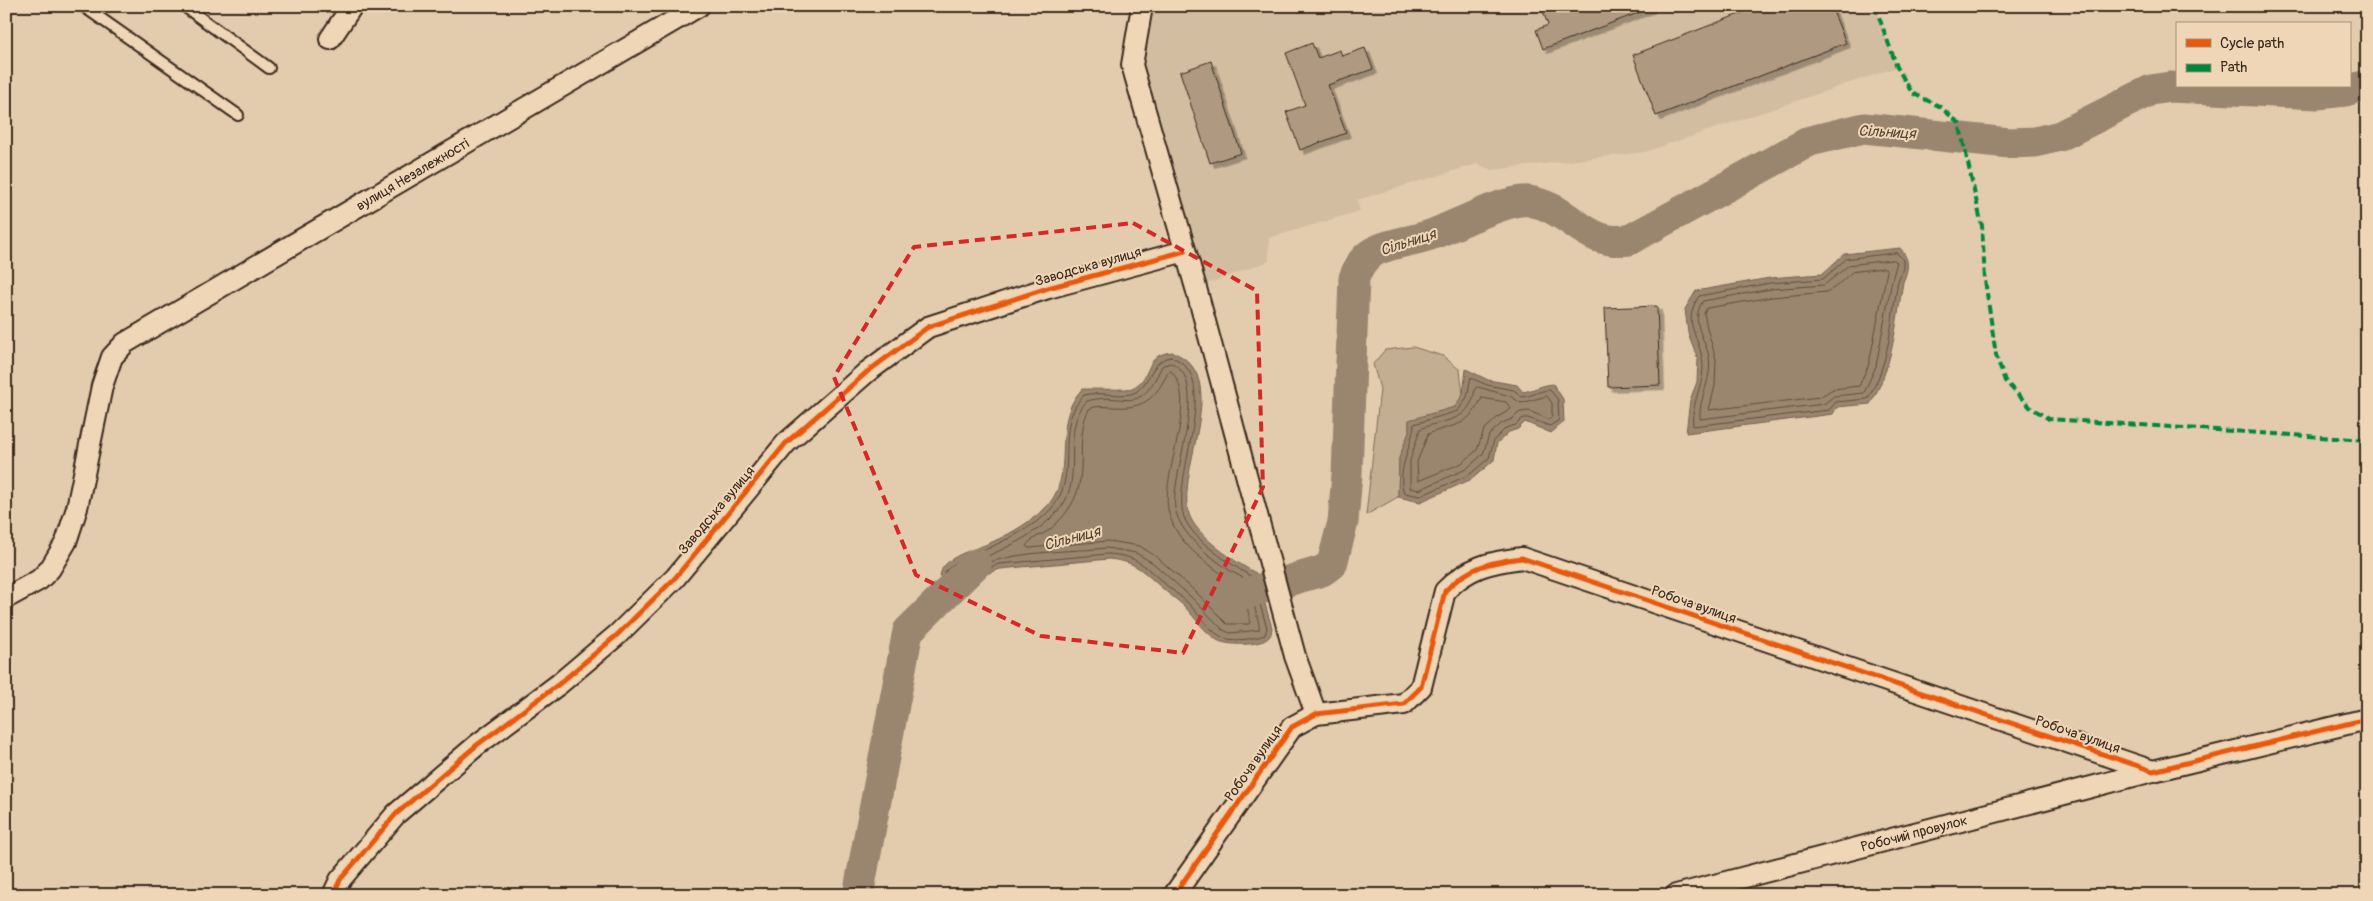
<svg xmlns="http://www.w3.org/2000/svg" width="2373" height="901" font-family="Pangolin,sans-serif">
<defs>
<filter id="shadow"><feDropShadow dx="4.5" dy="4.5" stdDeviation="0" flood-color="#0004"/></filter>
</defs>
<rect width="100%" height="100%" fill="#e3ccad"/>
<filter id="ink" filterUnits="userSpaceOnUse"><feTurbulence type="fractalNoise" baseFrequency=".02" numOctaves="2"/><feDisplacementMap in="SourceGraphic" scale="10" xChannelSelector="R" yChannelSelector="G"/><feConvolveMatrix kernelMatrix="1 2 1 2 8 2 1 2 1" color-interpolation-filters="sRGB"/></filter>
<g filter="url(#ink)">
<polygon fill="#d3bda0" points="1142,6 1875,6 1897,67 1645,152 1492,170 1477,164 1357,200 1360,211 1269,238 1269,261 1196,288 1132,65"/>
<polygon fill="#c4ae92" stroke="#806c58" points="1413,347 1443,356 1460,370 1463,395 1455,407 1409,420 1409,432 1399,459 1398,497 1366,515 1380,389 1373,364 1385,350"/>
<g fill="#9a856e" stroke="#74614e">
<path d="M1900,248C1910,260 1909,268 1903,282C1896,323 1893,368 1870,404L1837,407L1833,414L1686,433L1690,400L1697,382L1698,359L1688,333L1685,309L1696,291L1770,278L1822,274L1844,254Z"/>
<path d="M1172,352C1234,374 1175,471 1189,514C1196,536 1236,563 1256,573L1272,628C1271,632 1272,635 1268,638C1261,646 1226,646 1217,640C1204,631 1195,618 1185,607C1177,599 1168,594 1161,587C1141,570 1137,562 1109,559L1000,569L975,578L955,594L949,596L941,588C940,580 939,572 944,566C955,554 970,551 985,545C1005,537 1028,524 1044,509C1079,477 1048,426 1082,389C1091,389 1129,390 1132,388C1154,378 1142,355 1172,352Z"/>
<path d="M1466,369L1488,380L1517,385L1523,392C1534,390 1541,385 1553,384L1563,399L1564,422L1551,433L1525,422L1518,429L1509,432L1497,443L1494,460L1472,479L1420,502L1398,497L1399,458L1409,432V420L1455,407L1463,394Z"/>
</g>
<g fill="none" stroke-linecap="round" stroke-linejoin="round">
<g stroke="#614e3e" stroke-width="1">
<path d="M1897,253L1903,260V268L1898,281C1891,319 1890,366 1867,399L1836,402L1829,410L1693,426C1690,403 1707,381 1702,358C1697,331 1682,323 1699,296L1770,283L1823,279L1846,259Z"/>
<path d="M1894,260L1897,262L1892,280L1876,366L1864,393L1834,396L1824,404L1700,419C1698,398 1713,379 1709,357C1705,337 1689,322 1703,301L1771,289L1824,285L1849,265Z"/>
<polygon points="1885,268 1887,271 1869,364 1859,386 1833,389 1820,397 1709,410 1715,386 1716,359 1707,328 1704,313 1707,308 1772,297 1826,292 1834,288 1852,272"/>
<path d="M1171,357C1225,374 1170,479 1184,517C1193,541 1231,564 1252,577L1267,628L1265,635C1253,639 1231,643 1220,636C1207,628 1198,613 1188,603C1180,595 1171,590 1164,583C1143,565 1138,556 1108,554L999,564L972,574L953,590L949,589C927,567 977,554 989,548C1006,540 1024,531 1039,520C1089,483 1048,433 1084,395C1097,391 1124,398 1134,393C1151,384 1151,359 1171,357Z"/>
<path d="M1171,363C1212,378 1170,476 1175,508C1181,536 1206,553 1229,570C1233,573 1244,577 1247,582C1251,589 1252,601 1255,608C1256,615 1260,623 1259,630L1230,633L1223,630L1191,597L1153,563L1136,553L1107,548C1059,553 994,549 955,580L952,579L953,573C964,563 976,561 990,555C1015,544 1046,528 1062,506C1084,475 1060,429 1087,401C1127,390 1137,420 1162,366Z"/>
<path d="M1171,371C1200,400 1161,471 1168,509C1174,540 1199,557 1223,575C1228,579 1238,583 1241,588C1246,598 1248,611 1250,622L1249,624H1227L1196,592L1158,558L1140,546L1108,541L1029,548L1026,546C1030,539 1041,535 1048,531C1059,522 1071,509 1076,495C1087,467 1075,436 1089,409C1097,405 1105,407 1113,407C1143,409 1155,400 1168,372Z"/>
<path d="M1471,378L1487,385L1514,390L1522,397C1533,396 1540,390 1550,390L1558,400L1559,420L1550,426L1528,418H1523L1516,425L1506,428L1494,440L1489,458L1469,475L1420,496L1404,493C1396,470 1412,447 1414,424L1458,411L1467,397Z"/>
<path d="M1478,387L1510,396L1521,403L1547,396L1552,403V417L1548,419L1529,411L1520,412L1512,419L1502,423L1489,435L1483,454L1466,469L1419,490L1410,488V461L1420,429C1445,418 1470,424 1475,389Z"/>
<path d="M1482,398L1506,402L1511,409L1498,417L1484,430L1477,450L1462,463L1418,481L1417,462L1428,434C1457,422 1465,430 1482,398Z"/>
</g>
<g stroke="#9a856e" stroke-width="31">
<path d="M1221,589L1243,594L1322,571L1332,564L1343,522L1347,474L1354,278C1359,265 1364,256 1377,250C1395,242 1415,241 1433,234C1455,226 1507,198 1529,201C1572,208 1582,246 1629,240L1810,141L1864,128L2009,143L2035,142L2060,136L2151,90L2170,87L2318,94L2345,91L2367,85"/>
<polyline points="858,895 908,631 976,564"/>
</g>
</g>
<g fill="#af9980" stroke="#3b2a1e" filter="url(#shadow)">
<polygon points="1541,6 1651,6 1651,8 1543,49 1536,30 1548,25"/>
<polygon points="1760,6 1831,6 1846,43 1656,116 1633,55"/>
<polygon points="1312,43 1318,58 1340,50 1342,56 1365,48 1373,69 1328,85 1346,133 1300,150 1286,112 1305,105 1286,53"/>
<polygon points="1211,61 1241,153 1210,163 1180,72"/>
<polygon points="1657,306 1660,385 1608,387 1605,308"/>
</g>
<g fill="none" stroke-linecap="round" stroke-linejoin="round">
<defs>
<g id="lane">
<polyline points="83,6 238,115"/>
<polyline points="184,6 269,68"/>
</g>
<g id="street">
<polyline points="1142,6 1132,65 1196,288 1295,656 1316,714"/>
<polyline points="330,39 352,6"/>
<path id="s1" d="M6,598L39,580L50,569L66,542L77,508L102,386L112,357L125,343L699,6"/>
<polyline points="333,895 340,880 396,814 477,745 559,684 617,635 675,578 786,443 867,372 928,327 1048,288 1185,251"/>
<path d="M1174,895L1292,727L1316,714L1404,704L1421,687L1445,591C1468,567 1490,562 1522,558L2153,771L2367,719"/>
<path id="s2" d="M1676,895L2153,771"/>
</g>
</defs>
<use href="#lane" stroke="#3b2a1e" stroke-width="14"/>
<use href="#street" stroke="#3b2a1e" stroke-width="24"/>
<use href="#lane" stroke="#eed6b6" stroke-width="10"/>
<use href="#street" stroke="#eed6b6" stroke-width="20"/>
<polyline stroke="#00873e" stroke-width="4" stroke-dasharray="8 4" stroke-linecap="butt" points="1875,6 1897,67 1912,93 1939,106 1959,123 1982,226 1985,280 1996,355 2005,381 2030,407 2049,419 2367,440"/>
<defs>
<g id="cycleway">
<polyline points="333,895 340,880 396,814 477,745 559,684 617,635 675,578 786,443 867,372 928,327 1048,288 1185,251"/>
<path d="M1174,895L1292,727L1316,714L1404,704L1421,687L1445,591C1468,567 1490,562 1522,558L2153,771L2367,719"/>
</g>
</defs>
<use href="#cycleway" stroke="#eed6b6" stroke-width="8"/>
<use href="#cycleway" stroke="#e8590c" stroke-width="5"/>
</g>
</g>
<path fill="none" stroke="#d62828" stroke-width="4" stroke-dasharray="10 6" stroke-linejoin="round" d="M1133,223L1257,291L1263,487L1183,653L1041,636L916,575L834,377L914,247Z"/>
<g text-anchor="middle" stroke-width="4" stroke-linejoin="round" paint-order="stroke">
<g font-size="14" fill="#3b2a1e" stroke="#eed6b6">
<text dy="5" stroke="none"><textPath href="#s1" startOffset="628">вулиця Незалежності</textPath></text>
<text transform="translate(1088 266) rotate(-16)" y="5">Заводська вулиця</text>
<text transform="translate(716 510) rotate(-50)" y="5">Заводська вулиця</text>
<text transform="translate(1694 604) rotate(19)" y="5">Робоча вулиця</text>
<text transform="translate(2078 734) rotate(19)" y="5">Робоча вулиця</text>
<text transform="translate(1253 763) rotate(-55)" y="5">Робоча вулиця</text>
<text dy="5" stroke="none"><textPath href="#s2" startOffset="246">Робочий провулок</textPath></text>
</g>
<g font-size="15" font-style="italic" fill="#534132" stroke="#eed6b6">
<text transform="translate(1887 132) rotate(3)" y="5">Сільниця</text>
<text transform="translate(1408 242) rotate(-18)" y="5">Сільниця</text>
<text transform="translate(1072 538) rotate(-15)" y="5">Сільниця</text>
</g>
</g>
<rect width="2373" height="901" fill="none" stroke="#eed6b6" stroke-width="25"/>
<rect x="12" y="12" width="2348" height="876" fill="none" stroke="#3b2a1e" stroke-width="2" filter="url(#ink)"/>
<rect x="2176" y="22" width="175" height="65" fill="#eed6b6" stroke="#a69179"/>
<rect x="2186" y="39" width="25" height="8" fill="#e8590c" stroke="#a69179"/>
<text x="2220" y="48" font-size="15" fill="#3b2a1e">Cycle path</text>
<rect x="2186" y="64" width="25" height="8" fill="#00873e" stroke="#a69179"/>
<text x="2220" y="72" font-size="15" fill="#3b2a1e">Path</text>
</svg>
